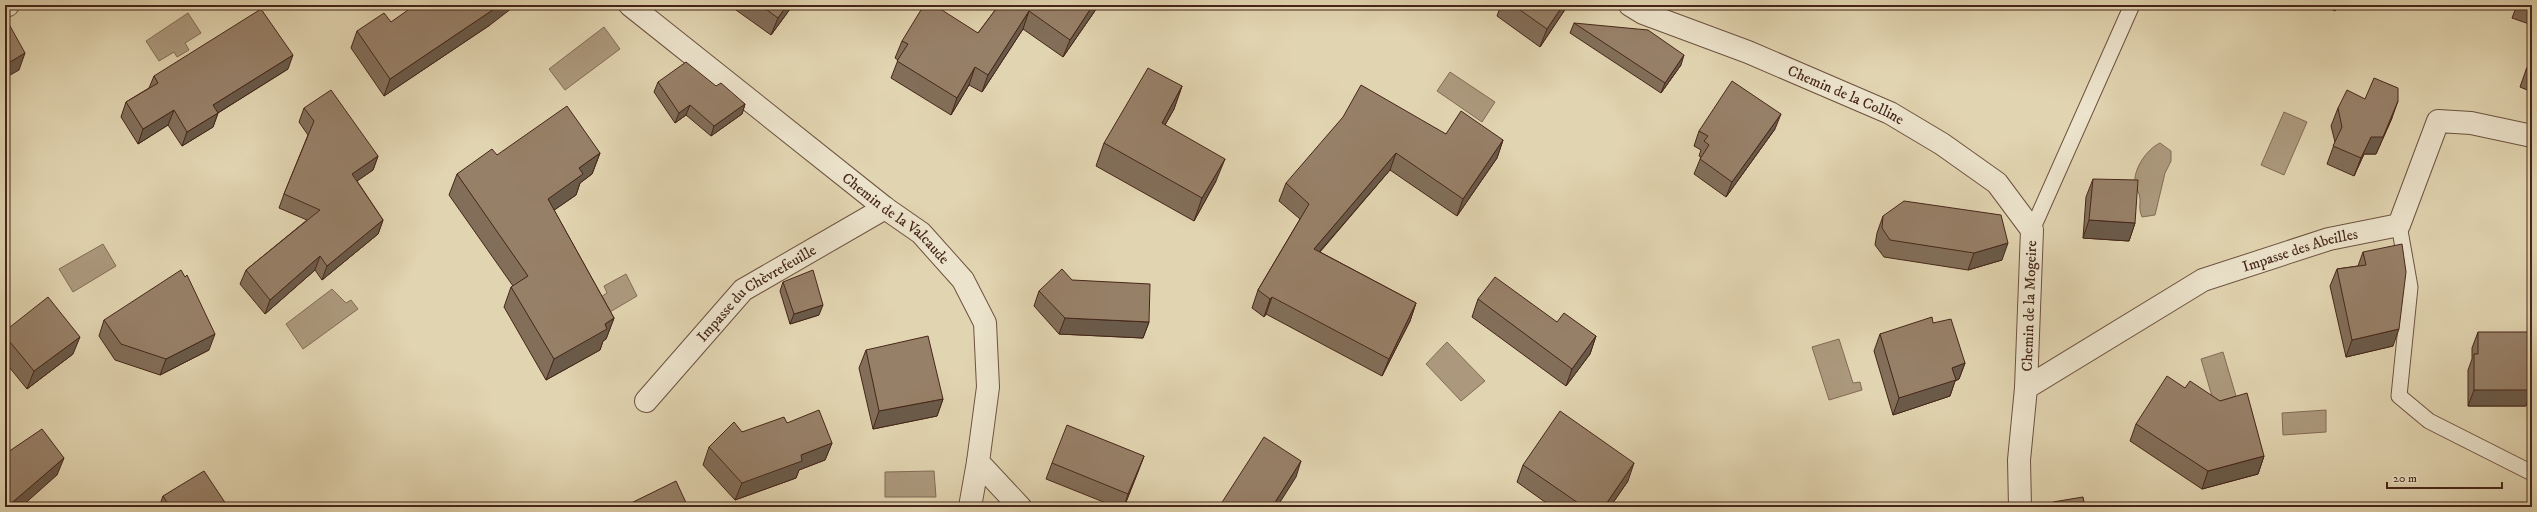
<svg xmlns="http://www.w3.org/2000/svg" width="2537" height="512" font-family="'IM FELL DW Pica',serif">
<rect width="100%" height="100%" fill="#e1d4b0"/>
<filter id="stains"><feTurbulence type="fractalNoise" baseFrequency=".005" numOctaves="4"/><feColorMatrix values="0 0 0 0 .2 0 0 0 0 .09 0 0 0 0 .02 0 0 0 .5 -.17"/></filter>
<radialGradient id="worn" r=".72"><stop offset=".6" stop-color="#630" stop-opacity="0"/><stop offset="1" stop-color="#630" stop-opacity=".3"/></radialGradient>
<g fill="#ac997d" stroke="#836b55">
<polygon points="188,13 201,33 185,43 189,50 177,57 174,52 159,61 146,41"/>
<polygon points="604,27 620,49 565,90 549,69"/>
<polygon points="1450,72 1495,102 1482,122 1437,91"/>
<polygon points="2284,112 2307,122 2284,175 2261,165"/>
<path d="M2160,143L2171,151V161L2165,173L2155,215L2142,217C2139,210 2140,206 2140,199C2140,193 2136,189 2135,184C2133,169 2147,149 2160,143Z"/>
<polygon points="103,244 116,266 73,292 59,269"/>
<polygon points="626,274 637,296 593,322 596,300 607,293 604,286"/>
<polygon points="332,289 346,303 351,300 358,309 303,349 286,324"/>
<polygon points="1839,339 1853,383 1860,382 1862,390 1829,400 1812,347"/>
<polygon points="1447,342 1485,381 1461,401 1426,364"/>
<polygon points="2223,352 2236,396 2214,403 2201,359"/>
<polygon points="2326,410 2326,432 2283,435 2282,413"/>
<polygon points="934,471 936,497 885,497 885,472"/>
</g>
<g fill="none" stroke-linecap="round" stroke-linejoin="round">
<defs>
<g id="service">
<polyline points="2399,225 2410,287 2399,396 2429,421 2532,473"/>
<polyline points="2032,230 2132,5"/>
</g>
<g id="minor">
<path id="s1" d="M630,5L885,208L921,233L963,280L985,323L988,387L978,462L1020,507"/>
<path id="s2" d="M1630,5L1643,13L1748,52L1890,113L1942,144L1997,183L2032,230L2026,388L2019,460L2020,507"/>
<path id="s3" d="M2026,388L2203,280L2329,239L2399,225L2438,121L2471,123L2532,136"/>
<path id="s4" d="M646,401L743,290L885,208"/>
<polyline points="970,507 978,462"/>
</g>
<polyline id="tertiary" points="5,6 8,5"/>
</defs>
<use href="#service" stroke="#6d523f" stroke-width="17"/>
<use href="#minor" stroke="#6d523f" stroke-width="24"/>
<use href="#tertiary" stroke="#6d523f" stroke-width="24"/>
<use href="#service" stroke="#ece3cc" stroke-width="15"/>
<use href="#minor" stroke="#ece3cc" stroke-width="22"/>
<use href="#tertiary" stroke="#ece3cc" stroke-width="22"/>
</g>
<g fill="#826e59" stroke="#462619">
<polygon points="729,5 793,5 771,35"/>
<polygon points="999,5 1099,5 1063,57 1023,29 982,92 969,85 951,115 891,78 898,60 895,58 902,41 978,33"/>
<polygon points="1501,5 1568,5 1540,47 1497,16"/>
<polygon points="2324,5 2338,5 2335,11"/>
<polygon points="2517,5 2532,5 2532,25 2512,18"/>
<polygon points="1574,23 1681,65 1661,93 1570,33"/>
<polygon points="490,25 384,96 351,48 357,31"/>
<polygon points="2532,57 2532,92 2520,87 2526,70"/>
<polygon points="288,69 218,113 213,127 182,146 168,125 138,144 121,117 126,102 149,88 154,76"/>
<polygon points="658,82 716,86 745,104 742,114 711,136 686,115 675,123 654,92"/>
<polygon points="1182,86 1174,109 1165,125 1216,181 1194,221 1096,166 1104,143"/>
<polygon points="304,108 378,156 373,170 357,181 383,220 378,234 322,280 315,270 265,314 240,284 246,270 307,220 279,208 284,194 308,135 299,122"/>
<polygon points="2338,108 2392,118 2376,154 2364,154 2354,176 2327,164 2335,142 2331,126"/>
<polygon points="1775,129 1726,197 1694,174 1701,157 1699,156 1701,150 1694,146 1699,131"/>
<polygon points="1446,134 1503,140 1497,158 1457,216 1390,170 1320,252 1416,303 1410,321 1382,376 1266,314 1264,317 1252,308 1258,290 1300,219 1279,201 1286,183"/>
<polygon points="600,153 592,174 580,183 576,195 554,210 614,318 606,339 603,341 600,350 546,380 504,307 511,287 513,286 449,195 457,174 497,155"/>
<polygon points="2093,179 2135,223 2129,241 2083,238 2086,197"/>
<polygon points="1883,216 2002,260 1968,270 1884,257 1875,245 1877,233"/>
<polygon points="2363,252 2393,346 2346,357 2330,286 2337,269 2358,266"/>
<polygon points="783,282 819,315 790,324 780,291"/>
<polygon points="1039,291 1149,322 1143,338 1059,334 1034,306"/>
<polygon points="1478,299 1557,322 1596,336 1590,354 1566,386 1472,317"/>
<polygon points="104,320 209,350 160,375 115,360 99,336"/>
<polygon points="1933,323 1965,363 1959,379 1955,381 1950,396 1893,415 1874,351 1880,334"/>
<polygon points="5,331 73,354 27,389 5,362"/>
<polygon points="2478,332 2528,399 2526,406 2468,406 2468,370 2472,359 2472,348"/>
<polygon points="866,350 943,399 937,416 873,429 859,368"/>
<polygon points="2185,388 2264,456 2258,474 2202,489 2130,441 2136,424"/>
<polygon points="787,423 832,443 825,460 799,470 796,478 735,500 703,465 709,447 742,432"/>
<polygon points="1144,456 1124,507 1116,507 1046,479 1052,463"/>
<polygon points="1523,465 1628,481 1610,507 1552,507 1517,482"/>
<polygon points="163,496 228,507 159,507"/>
</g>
<g fill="#6a5a49" stroke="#462619">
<polygon points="500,5 516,5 490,25 384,96 390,79"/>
<polygon points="787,5 793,5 771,35 778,18"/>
<polygon points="1093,5 1099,5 1063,57 1070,40"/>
<polygon points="1563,5 1568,5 1540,47 1547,29"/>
<polygon points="1029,11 1023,29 982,92 988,75"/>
<polygon points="25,53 19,70 5,78 5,65"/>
<polygon points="293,55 288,69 208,119 213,105"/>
<polygon points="1684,55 1681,65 1661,93 1665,83"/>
<polygon points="975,67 969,85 951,115 957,98"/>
<polygon points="1182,86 1174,109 1153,146 1162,123"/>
<polygon points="2398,101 2392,118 2376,154 2364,154 2354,176 2361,158 2371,137"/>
<polygon points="745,104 742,114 711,136 714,126"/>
<polygon points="690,105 686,115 675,123 679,113"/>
<polygon points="174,110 168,125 138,144 143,129"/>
<polygon points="218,113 213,127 182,146 187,132"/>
<polygon points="1781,114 1775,129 1726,197 1732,182"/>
<polygon points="1503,140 1497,158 1457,216 1463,199"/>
<polygon points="600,153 592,174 580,183 576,195 540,220 548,199 579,168"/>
<polygon points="1396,153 1390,170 1307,266 1314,249"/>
<polygon points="378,156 373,170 347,188 352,174"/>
<polygon points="1225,159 1216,181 1194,221 1202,198"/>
<polygon points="383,220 378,234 322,280 327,266"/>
<polygon points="2089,220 2135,223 2129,241 2083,238"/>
<polygon points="2008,243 2002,260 1968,270 1974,253"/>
<polygon points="320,256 315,270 265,314 270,300"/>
<polygon points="1272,297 1266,314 1264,317 1270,299"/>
<polygon points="1416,303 1410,321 1382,376 1389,359"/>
<polygon points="823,305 819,315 790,324 794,314"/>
<polygon points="614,318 606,339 603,341 600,350 546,380 554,359"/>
<polygon points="1065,318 1149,322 1143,338 1059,334"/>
<polygon points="2399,329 2393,346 2346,357 2352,340"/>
<polygon points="215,334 209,350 160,375 166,359"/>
<polygon points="1596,336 1590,354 1566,386 1572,369"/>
<polygon points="80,337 73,354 27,389 34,371"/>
<polygon points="1965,363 1959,379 1955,381 1950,396 1893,415 1899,398 1952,368"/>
<polygon points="2532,383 2532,399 2528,399 2526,406 2468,406 2474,390"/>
<polygon points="943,399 937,416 873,429 879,411"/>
<polygon points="832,443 825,460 799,470 796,478 735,500 742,483 801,455"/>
<polygon points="1144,456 1138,472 1124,507 1128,494"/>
<polygon points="2264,456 2258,474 2202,489 2208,471"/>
<polygon points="64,458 57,475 21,507 7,507"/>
<polygon points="1301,461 1296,477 1277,507 1272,507"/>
<polygon points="1634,463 1628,481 1610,507 1604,507"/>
</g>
<g fill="#978068" stroke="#462619">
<polygon points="415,5 500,5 390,79 357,31 384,13 391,22"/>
<polygon points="760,5 787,5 778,18"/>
<polygon points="924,5 934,5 978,33 999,5 1093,5 1070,40 1029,11 988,75 975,67 957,98 897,61 908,44 902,41"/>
<polygon points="1513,5 1563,5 1547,29"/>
<polygon points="261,9 293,55 213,105 218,113 187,132 174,110 143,129 126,102 158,83 154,76"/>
<polygon points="5,17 25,53 5,65"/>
<polygon points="1574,23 1648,30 1684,55 1665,83"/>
<polygon points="2532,57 2532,72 2526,70"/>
<polygon points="686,62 716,86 721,83 745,104 714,126 690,105 679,113 658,82"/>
<polygon points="1148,68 1182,86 1162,123 1225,159 1202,198 1104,143"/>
<polygon points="2374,78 2398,88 2398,101 2383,137 2371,137 2361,158 2333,146 2342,127 2338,108 2347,90 2365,99"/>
<polygon points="1732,81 1781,114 1732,182 1700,159 1709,145 1704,141 1708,136 1699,131"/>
<polygon points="1361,85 1446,134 1461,111 1503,140 1463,199 1396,153 1314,249 1416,303 1389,359 1272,297 1270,299 1258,290 1309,204 1286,183 1343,117"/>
<polygon points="331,90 378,156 352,174 383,220 327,266 320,256 270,300 246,270 320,210 284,194 314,121 304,108"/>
<polygon points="567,106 600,153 579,168 583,174 548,199 614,318 605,324 607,329 554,359 511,287 528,276 457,174 492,149 497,155"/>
<polygon points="2093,179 2138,180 2135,223 2089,220"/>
<polygon points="1904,201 2001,215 2008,243 1974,253 1890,240 1882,228 1883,216"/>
<polygon points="2402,244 2406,272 2399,329 2352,340 2337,269 2366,265 2363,252"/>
<polygon points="1062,269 1072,280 1150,284 1149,322 1065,318 1039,291"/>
<polygon points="181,270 185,277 187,275 215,334 166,359 121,344 104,320"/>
<polygon points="813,270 823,305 794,314 783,282"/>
<polygon points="1495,277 1557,322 1564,313 1596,336 1572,369 1478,299"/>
<polygon points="48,297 80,337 34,371 5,336 5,331"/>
<polygon points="1932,317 1933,323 1951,319 1965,363 1952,368 1956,380 1899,398 1880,334"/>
<polygon points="2478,332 2532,332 2532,390 2474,390 2474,354 2478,354"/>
<polygon points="928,336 943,399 879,411 866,350"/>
<polygon points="2167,376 2185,388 2190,381 2220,401 2247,393 2264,456 2208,471 2136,424"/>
<polygon points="819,410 832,443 801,455 802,461 742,483 709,447 734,422 742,432 784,417 787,423"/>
<polygon points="1560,411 1634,463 1604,507 1584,507 1523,465"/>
<polygon points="1067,425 1144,456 1128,494 1052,463"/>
<polygon points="42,429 64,458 7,507 5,507 5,454"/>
<polygon points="1264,437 1301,461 1272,507 1219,507"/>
<polygon points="204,471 228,507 170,507 163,496"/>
<polygon points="676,481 688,507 623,507"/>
<polygon points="2083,497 2085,507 2054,507 2053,502"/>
</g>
<g text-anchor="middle" stroke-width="3.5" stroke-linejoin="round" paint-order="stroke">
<g font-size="15" fill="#462619" stroke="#ece3cc">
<text dy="5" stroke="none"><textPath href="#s2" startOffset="234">Chemin de la Colline</textPath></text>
<text dy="5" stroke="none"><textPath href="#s1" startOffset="341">Chemin de la Valcaude</textPath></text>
<text dy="5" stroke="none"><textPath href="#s3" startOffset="309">Impasse des Abeilles</textPath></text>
<text dy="5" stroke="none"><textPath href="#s4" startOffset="156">Impasse du Chèvrefeuille</textPath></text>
<text transform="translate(2029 306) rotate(-88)" y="5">Chemin de la Mogeire</text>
</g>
</g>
<rect width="2537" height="512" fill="none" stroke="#e1d4b0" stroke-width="20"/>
<rect x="6" y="6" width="2525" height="500" fill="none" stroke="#462619" stroke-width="2"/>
<rect x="10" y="10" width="2517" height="492" fill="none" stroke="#462619"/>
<path d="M2387 482v6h115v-6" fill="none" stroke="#462619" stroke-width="2"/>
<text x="2393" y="482" font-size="12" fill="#462619" stroke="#ece3cc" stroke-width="3" paint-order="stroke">20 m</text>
<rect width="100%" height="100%" filter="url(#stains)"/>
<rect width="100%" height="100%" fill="url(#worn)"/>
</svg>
